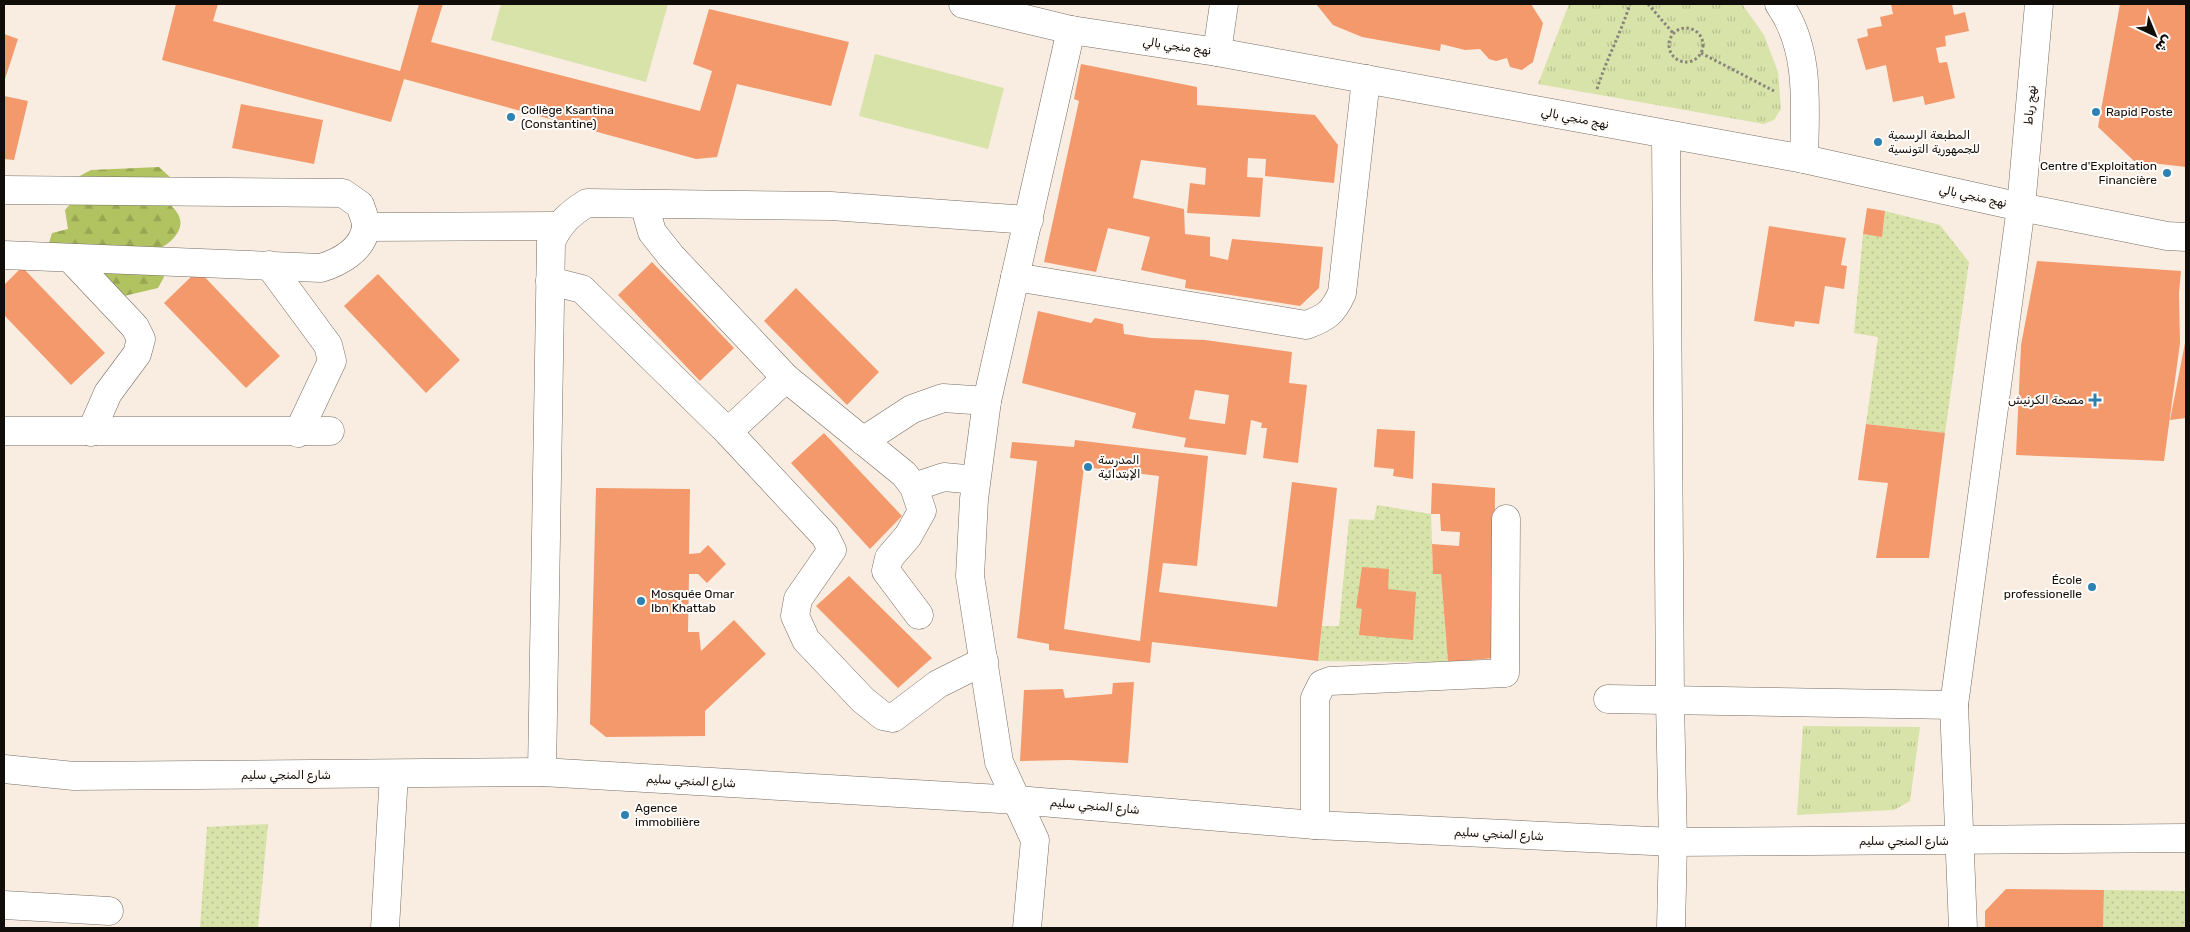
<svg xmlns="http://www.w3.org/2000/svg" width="2190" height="932" font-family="Rubik,Cairo,sans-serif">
<defs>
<pattern id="grass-dots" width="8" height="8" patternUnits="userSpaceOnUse" patternTransform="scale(1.25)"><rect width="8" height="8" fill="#d7e3a9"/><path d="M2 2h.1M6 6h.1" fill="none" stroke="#b8c290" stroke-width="1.8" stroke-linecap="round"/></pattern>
<pattern id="forest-firs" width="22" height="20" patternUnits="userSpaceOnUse" patternTransform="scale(1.25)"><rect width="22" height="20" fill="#b1c260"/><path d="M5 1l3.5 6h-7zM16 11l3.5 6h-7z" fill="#97a652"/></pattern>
<pattern id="park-tufts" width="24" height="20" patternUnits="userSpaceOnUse" patternTransform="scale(1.25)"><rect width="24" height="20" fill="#d7e3a9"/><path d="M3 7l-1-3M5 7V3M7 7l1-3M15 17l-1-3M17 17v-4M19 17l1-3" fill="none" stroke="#b8c290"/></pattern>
</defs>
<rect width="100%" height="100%" fill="#f9ede2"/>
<g fill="url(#grass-dots)">
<polygon points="1885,211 1940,225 1969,262 1945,433 1866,424 1878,337 1854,333 1863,234 1882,236"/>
<polygon points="1377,505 1431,514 1433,574 1441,574 1448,662 1318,661 1322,626 1339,626 1349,519 1374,520"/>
<polygon points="268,824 258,928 200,928 207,827"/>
<polygon points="2104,890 2186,891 2186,928 2103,928"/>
</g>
<path fill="url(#forest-firs)" d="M159,167L171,178L168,203C191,221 179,238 158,250L164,277L158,288L124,296L115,285L107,292L48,246L52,233L68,229L65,210L72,202L76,178L91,170Z"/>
<g fill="url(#park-tufts)">
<polygon points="1569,4 1742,4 1764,35 1778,72 1781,109 1774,120 1764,124 1538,84"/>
<polygon points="1803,726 1920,727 1910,801 1894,810 1797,815"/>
</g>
<g fill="#d7e3a9">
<polygon points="501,4 668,4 646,82 491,40"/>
<polygon points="875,54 1004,88 988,149 859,116"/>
</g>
<g fill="#f3996b" fill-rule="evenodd">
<polygon points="176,4 218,4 213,21 400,71 419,4 443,4 431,42 700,111 712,71 693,64 709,9 849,42 831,106 737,84 717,157 696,159 404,79 391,122 162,60"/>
<polygon points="1316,4 1531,4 1543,23 1533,62 1522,70 1510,67 1507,58 1496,61 1489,59 1480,49 1465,50 1441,44 1440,51 1362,37 1333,25"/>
<polygon points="1891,4 1952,4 1954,15 1965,12 1969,31 1945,36 1946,46 1936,48 1939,63 1947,62 1955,98 1925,105 1923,96 1893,102 1886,65 1866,70 1857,39 1868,36 1867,29 1882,26 1880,17 1893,14"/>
<polygon points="2120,4 2186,5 2186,167 2134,161 2098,127"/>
<polygon points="4,34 18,39 4,82"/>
<polygon points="1081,64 1197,87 1197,105 1315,115 1338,145 1334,183 1265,176 1266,159 1248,158 1247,177 1263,178 1260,217 1187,213 1190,183 1205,185 1206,168 1141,160 1133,198 1184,209 1185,234 1210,237 1210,256 1228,260 1232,239 1323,247 1319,288 1300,306 1185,288 1186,280 1141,270 1150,237 1108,228 1096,272 1044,262 1079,101 1074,99"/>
<polygon points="4,96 28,101 14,160 4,159"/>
<polygon points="241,104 323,120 314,164 232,148"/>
<polygon points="1867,208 1885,211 1882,237 1863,234"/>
<polygon points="1769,226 1846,238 1841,265 1847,266 1844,289 1825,286 1819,324 1795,321 1794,327 1754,321"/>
<polygon points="2037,261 2181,271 2179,293 2180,343 2164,461 2016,455 2021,345"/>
<polygon points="652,262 734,348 700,381 618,295"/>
<polygon points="22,267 105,353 71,385 4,315 4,285"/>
<polygon points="198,270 280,356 246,388 164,303"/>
<polygon points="378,274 460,360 426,393 344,306"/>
<polygon points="796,288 879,372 847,405 764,321"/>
<path d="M1038,311L1091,323L1095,318L1123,324L1124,334L1151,338L1205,340L1292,352L1289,383L1307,385L1298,463L1263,458L1267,428H1261L1262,423L1251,420L1246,455L1184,447L1186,438L1132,428L1136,413L1022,383ZM1195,390L1229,395L1225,424L1189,419Z"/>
<polygon points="2185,343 2186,418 2170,420"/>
<polygon points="1866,424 1945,433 1929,558 1876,558 1888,483 1858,480"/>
<polygon points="1377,429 1415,431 1413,479 1393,476 1394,469 1374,467"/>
<polygon points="824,433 902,516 870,549 791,463"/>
<path d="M1075,440L1208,456L1197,566L1163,563L1159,592L1277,607L1292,482L1337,488L1318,661L1152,642L1150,663L1049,650V644L1017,638L1037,461L1010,458L1012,442L1074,447ZM1084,467L1159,476L1140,641L1064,629Z"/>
<polygon points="1432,483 1495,488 1494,658 1448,662 1441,574 1433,574 1432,544 1459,546 1460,532 1441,531 1440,514 1431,514"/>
<polygon points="596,488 690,489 689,554 700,553 708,545 726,564 707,583 698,574 689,574 688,632 699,632 701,651 734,620 766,654 705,711 705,736 606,737 590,724"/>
<polygon points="1362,567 1389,569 1388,589 1416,592 1413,640 1359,635 1362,609 1356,608"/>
<polygon points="849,576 932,658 898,688 816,606"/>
<polygon points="1134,682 1128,763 1069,760 1020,761 1024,690 1063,689 1065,698 1112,694 1113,683"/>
<polygon points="2006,889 2104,890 2103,928 1985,928 1985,911"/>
</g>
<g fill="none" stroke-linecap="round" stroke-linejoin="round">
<defs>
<g id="minor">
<polyline points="963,4 1071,30 1217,52 1804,159 2021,207 2167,236 2186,237"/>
<path d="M1779,4C1811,49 1805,107 1804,159"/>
<polyline points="1217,52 1224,4"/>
<polyline points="1666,135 1670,701 1673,842 1671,928"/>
<path d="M4,190L343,193L360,205C362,212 367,222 366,228C362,250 340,262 321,268L4,255"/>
<polyline points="644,204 652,232 671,256 786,378 728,432"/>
<polyline points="366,227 559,226"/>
<polyline points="70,258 135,327 141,339 137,354 108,393 91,432"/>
<polyline points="269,265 328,345 332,361 298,433"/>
<path d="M1015,277L1306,325C1326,318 1333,313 1342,293L1366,79"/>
<polyline points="550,281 582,289 728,432 825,536 832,550 798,599 795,616 806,640 863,700 883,716 893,718 938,684 984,661"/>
<polyline points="786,378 904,474 914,487 922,511 908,536 889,558 886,571 919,615"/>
<polyline points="4,431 330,431"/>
<polyline points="863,441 912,409 943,398 987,401"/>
<polyline points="914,487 944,477 976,480"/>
<polyline points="1608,699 1954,705"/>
<polyline points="4,769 74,776 542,772 1017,800 1315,825 1673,842 2186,838"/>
<path d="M542,772L551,242C559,224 569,214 587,203L831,206L1029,220"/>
<polyline points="1315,825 1315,698 1322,684 1330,681 1505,673 1506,519"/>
<polyline points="4,905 109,911"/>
<polyline points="385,928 394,774"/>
<polyline points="1027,928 1035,840 999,762 970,576 974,499 987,401 1071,30"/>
<polyline points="1963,928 1954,705 2021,207 2039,4"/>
</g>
</defs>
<use href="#minor" stroke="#776d63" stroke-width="29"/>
<g stroke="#8c847c" stroke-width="3" stroke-dasharray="2.5 2.5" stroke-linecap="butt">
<polyline points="1648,4 1673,33"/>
<circle cx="1686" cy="45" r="17"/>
<polyline points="1701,53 1774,91"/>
<path d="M1597,89C1606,60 1621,33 1630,4"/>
</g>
<use href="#minor" stroke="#fff" stroke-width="28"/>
</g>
<g fill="#2c82b2" stroke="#fffcfa" stroke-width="2">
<circle cx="2096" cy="112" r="5"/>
<circle cx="511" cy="117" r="5"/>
<circle cx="1878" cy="142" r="5"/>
<circle cx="2167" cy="173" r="5"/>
<path d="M2092.5 392.5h5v5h5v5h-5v5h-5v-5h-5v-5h5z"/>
<circle cx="1088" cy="467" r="5"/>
<circle cx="2092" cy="587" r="5"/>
<circle cx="641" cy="601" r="5"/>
<circle cx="625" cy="815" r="5"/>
</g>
<g text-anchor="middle" stroke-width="4" stroke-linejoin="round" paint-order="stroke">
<g font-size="12" fill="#110d09" stroke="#fffcfa">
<text transform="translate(1177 46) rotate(8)" y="4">نهج منجي بالي</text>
<text transform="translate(2030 105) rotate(-85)" y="4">نهج رباط</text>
<text transform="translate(1575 118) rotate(11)" y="4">نهج منجي بالي</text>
<text transform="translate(1973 196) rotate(12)" y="4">نهج منجي بالي</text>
<text x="286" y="779">شارع المنجي سليم</text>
<text transform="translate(691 781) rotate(3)" y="4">شارع المنجي سليم</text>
<text transform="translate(1095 806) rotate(5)" y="4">شارع المنجي سليم</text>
<text transform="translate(1499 834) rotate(3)" y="4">شارع المنجي سليم</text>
<text x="1904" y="845">شارع المنجي سليم</text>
</g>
<g font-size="12" fill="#110d09" stroke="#fffcfa" text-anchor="start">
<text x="521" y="114">Collège Ksantina<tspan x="521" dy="14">(Constantine)</tspan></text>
<text x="2106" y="116">Rapid Poste</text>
<text x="1888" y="139">المطبعة الرسمية<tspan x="1888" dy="14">للجمهورية التونسية</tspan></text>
<text x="2157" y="170" text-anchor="end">Centre d'Exploitation<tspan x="2157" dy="14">Financière</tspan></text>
<text x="2084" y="404" text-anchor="end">مصحة الكرنيش</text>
<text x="1098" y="464">المدرسة<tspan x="1098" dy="14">الإبتدائية</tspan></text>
<text x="2082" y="584" text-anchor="end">École<tspan x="2082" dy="14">professionelle</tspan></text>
<text x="651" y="598">Mosquée Omar<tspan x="651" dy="14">Ibn Khattab</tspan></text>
<text x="635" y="812">Agence<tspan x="635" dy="14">immobilière</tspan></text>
</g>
</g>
<rect width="2190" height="932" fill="none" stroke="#110d09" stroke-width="10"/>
<g transform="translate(2155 35) rotate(136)" stroke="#fffcfa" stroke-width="4" paint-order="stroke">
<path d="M0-4L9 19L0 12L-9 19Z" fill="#110d09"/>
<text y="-8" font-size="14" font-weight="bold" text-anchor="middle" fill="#110d09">ش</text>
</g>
</svg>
